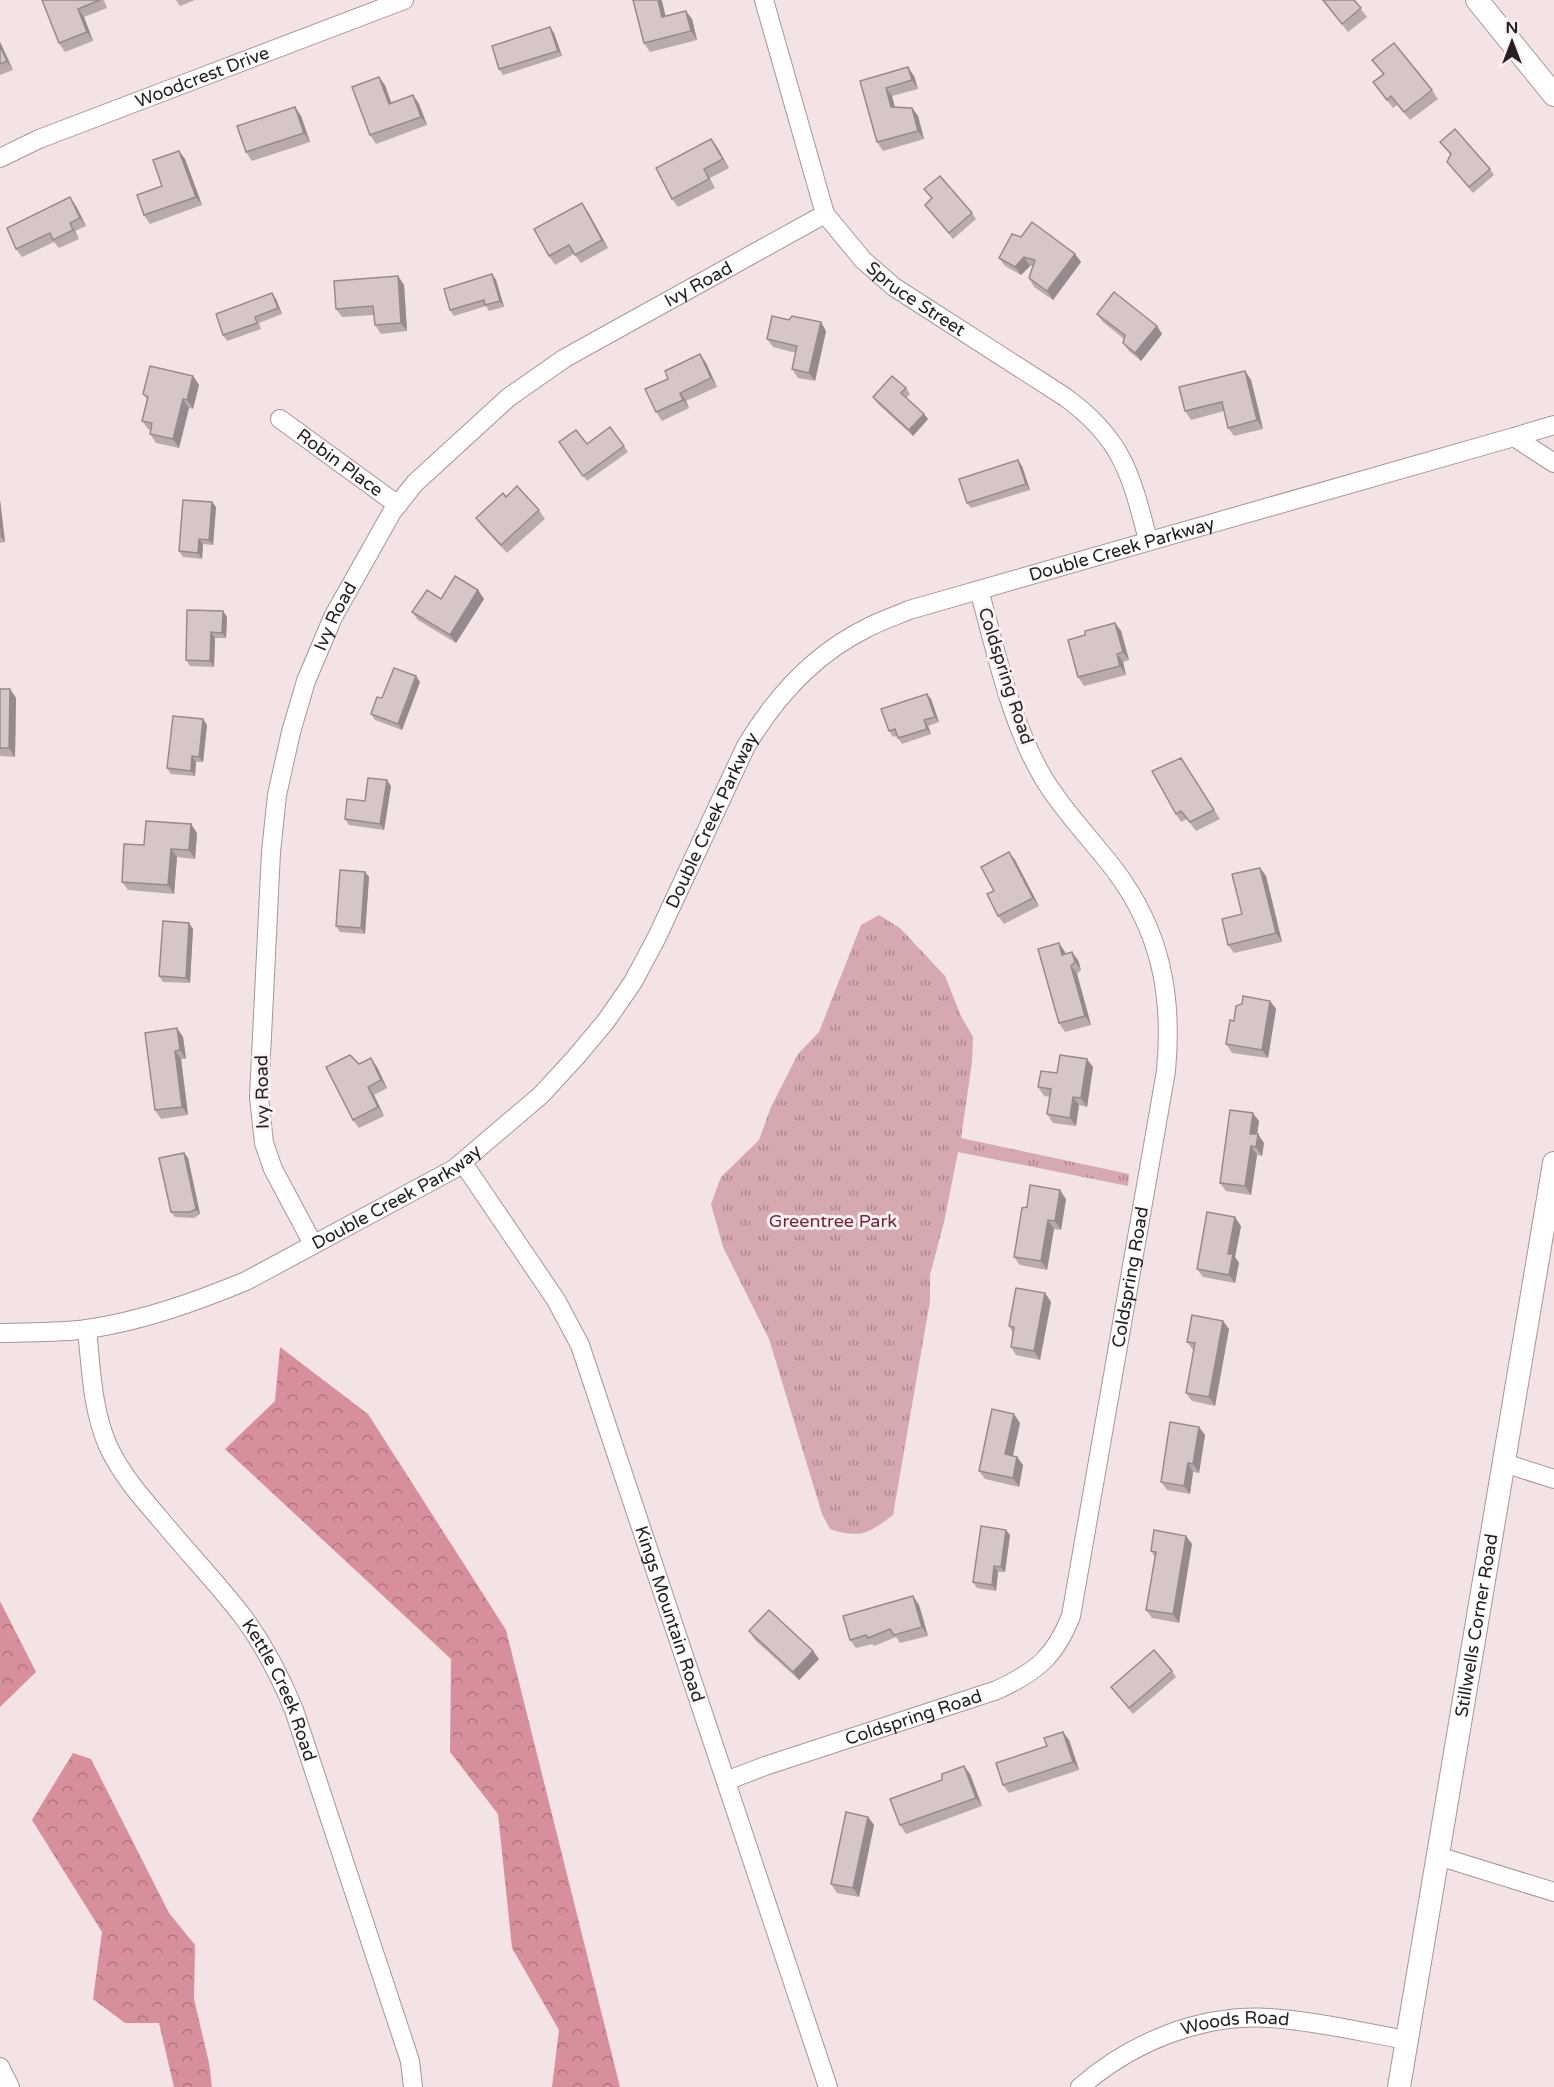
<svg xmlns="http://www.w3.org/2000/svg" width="1554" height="2087" font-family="'Varela Round',sans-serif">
<defs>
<pattern id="forest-crowns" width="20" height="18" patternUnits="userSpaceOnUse" patternTransform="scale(1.5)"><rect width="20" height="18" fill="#d7909b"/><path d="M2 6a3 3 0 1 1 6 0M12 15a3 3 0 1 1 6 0" fill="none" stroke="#ae757e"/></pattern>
<pattern id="park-tufts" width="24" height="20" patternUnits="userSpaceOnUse" patternTransform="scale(1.5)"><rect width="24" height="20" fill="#d5a9af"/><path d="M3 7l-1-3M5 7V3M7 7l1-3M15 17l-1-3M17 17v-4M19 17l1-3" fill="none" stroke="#ad898e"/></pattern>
</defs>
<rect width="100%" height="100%" fill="#f4e3e5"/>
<g fill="url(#forest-crowns)">
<polygon points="280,1347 368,1414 506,1630 620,2087 552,2087 559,2030 512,1948 498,1814 450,1752 451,1659 225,1449 275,1401"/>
<polygon points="0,1601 36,1672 0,1707"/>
<polygon points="73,1753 91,1759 169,1913 195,1945 194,1999 209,2063 212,2087 174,2087 159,2023 125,2023 93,1999 102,1932 32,1820"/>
</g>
<path fill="url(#park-tufts)" d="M879,915L900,928L945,976L961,1016L973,1037L972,1062L961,1138L1129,1174L1128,1186L958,1152L944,1222L930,1275V1301L893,1515C869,1533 861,1539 830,1529L822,1514L769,1339L723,1247L711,1204L721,1177L759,1140L771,1107L798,1054L819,1032L861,925Z"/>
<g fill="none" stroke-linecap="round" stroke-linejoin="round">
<defs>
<g id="minor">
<path id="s1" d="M764,0L825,214L863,260L894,287L1065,397C1123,439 1131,475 1148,540"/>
<path id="s2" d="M0,158L39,139L404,0"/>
<path id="s3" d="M280,419L398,505"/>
<polyline points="1514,437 1554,425"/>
<path id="s4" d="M463,1163L556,1300L580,1345L828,2087"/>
<path id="s5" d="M313,1244L273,1169L264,1143L259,1097L271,852L277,795L291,732L306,681L333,617L392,512L415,483L509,397L565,358L825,214"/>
<path id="s6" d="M87,1329C91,1368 92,1409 108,1446C121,1474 141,1497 161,1520C188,1553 218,1584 244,1618C265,1647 281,1678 294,1710L410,2061L413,2087"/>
<path id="s7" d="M0,1333C29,1332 59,1333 87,1329C142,1321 195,1302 246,1281L454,1169L541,1095L576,1057L606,1021L633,982L657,937L746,746C776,696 814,654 867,628C880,621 895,616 909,610L1514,437L1554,463"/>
<polyline points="1504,1463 1554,1479"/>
<path id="s8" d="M726,1781L765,1766L997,1690C1036,1672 1055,1657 1071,1616L1166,1071C1173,995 1161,931 1114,869C1091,839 1064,812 1044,779C1010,722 997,654 979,590"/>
<polyline points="1438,1856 1554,1892"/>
<polyline points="0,2067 10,2087"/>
<path id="s9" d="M1080,2087C1132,2042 1200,2014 1270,2018C1316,2021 1361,2032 1407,2040"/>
</g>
<g id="tertiary">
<polyline points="1477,0 1554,95"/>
<path id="s10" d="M1399,2087L1554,1163"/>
</g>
</defs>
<use href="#minor" stroke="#a69698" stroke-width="20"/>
<use href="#tertiary" stroke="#a69698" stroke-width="24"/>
<use href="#minor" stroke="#fff" stroke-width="18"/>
<use href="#tertiary" stroke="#fff" stroke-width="22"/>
</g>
<g fill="#b9aaac">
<polygon points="42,0 104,0 107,8 84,17 93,41 65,52 59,43"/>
<polygon points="176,0 195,0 180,6"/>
<polygon points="633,0 661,0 665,16 692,19 697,40 650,52 644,43"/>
<polygon points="1322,0 1354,0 1367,17 1348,32"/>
<polygon points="554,33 562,56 503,75 499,69"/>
<polygon points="0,42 13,70 0,75"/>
<polygon points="1372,60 1432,90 1438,99 1410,120 1397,105 1393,108 1373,82 1383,74"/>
<polygon points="914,76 918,89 892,96 895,107 912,108 918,116 924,139 883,151 877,142 860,81"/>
<polygon points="385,85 391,103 413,95 419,104 427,125 376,144 370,135"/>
<polygon points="295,107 301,116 310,142 252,161 246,152"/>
<polygon points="711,139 717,147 729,168 710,178 715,188 678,207 672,199"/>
<polygon points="1440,142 1490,169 1494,175 1473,193 1447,162 1450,154"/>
<polygon points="179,151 185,159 202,205 150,224 144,215 162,186"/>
<polygon points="924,189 972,213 976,219 953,239 925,205 932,199"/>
<polygon points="76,206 86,226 75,231 79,239 59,248 54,242 22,257 16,249"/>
<polygon points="588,212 608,248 581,263 574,254 555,265 549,256"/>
<polygon points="1075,254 1081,262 1053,300 1034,287 1029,278 1033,266 1030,266 1021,275 1005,266 999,258"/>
<polygon points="492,274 496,280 504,307 489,311 486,306 454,316 450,310"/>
<polygon points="398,276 404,285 407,331 381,334 375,325 374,315 342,317 336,309"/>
<polygon points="272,293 276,299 282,314 259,323 261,329 227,341 223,335"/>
<polygon points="1097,314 1157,326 1162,334 1141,361 1129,351 1123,343 1124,339 1103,322"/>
<polygon points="826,331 815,381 798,378 792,369 796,353 773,347 767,339"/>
<polygon points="700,354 706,363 717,387 686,401 689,408 662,421 656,412 668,379"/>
<polygon points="1245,371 1251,380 1263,429 1234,436 1228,428 1224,411 1191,420 1185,411"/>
<polygon points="193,376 199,385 193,409 189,408 179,448 156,443 150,434 151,430 148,429 142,421 147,399 143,394"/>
<polygon points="906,388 910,394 906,398 928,419 913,436 877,403 873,397"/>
<polygon points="610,427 628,452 587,481 559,442 587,444"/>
<polygon points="1022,466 1030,490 971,508 967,503"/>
<polygon points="506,497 539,510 545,519 507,553 482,526 476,518"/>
<polygon points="0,500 5,542 0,543"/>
<polygon points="212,502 216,507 213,545 203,544 202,559 183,557 179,551"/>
<polygon points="478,590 484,599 456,643 418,620 412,612 441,599"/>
<polygon points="223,611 227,617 226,638 215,638 214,667 190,666 186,660"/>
<polygon points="1115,623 1121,631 1129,660 1123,662 1126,675 1084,686 1078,677 1085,635"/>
<polygon points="420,682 402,730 375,720 371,714 382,698"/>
<polygon points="0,689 10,689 16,698 15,757 0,756"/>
<polygon points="927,694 931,699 939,722 928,726 931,734 902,744 897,736 893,737 889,731"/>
<polygon points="203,719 207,725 203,762 196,762 195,776 171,774 167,768"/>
<polygon points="1187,767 1220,819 1196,831 1187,819 1181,822 1176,814"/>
<polygon points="391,786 384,830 349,825 345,819 365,801"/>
<polygon points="197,833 195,859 177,857 174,894 128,890 122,882 144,845"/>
<polygon points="1015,860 1039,906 1004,924 998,916 994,891"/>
<polygon points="1260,868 1266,876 1282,942 1234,953 1228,945 1242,914"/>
<polygon points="365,872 369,877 365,934 340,932 336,926"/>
<polygon points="189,923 193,929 190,983 163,982 159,976"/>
<polygon points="1059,943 1065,954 1078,960 1081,970 1077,974 1091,1025 1065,1032 1059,1023"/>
<polygon points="1270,1001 1276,1009 1268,1058 1232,1053 1226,1044 1234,1021"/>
<polygon points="177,1028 183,1037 186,1059 181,1059 188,1115 161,1119 155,1110"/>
<polygon points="359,1064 377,1067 387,1088 374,1095 384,1116 359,1128 353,1120"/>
<polygon points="1093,1067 1087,1107 1079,1105 1076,1126 1053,1123 1047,1114 1050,1097 1044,1096 1038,1087 1057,1073"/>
<polygon points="1259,1121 1257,1134 1264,1143 1262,1156 1257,1155 1251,1195 1226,1191 1220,1183"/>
<polygon points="184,1153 188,1158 200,1214 194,1218 175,1217 171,1212"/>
<polygon points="1066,1199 1061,1230 1054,1229 1047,1270 1020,1265 1014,1257"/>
<polygon points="1241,1226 1235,1257 1239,1263 1235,1283 1203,1277 1197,1269"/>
<polygon points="1045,1293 1051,1302 1040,1360 1016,1355 1011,1347 1013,1333 1009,1326"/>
<polygon points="1223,1321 1229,1329 1215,1406 1192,1401 1186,1393 1194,1351 1193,1350 1187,1342"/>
<polygon points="1020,1423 1013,1456 1017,1457 1023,1465 1019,1487 985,1479 979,1471"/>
<polygon points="1199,1427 1205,1435 1199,1473 1193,1472 1190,1494 1167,1490 1161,1482"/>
<polygon points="1010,1535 1005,1572 998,1572 996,1591 977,1588 973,1582"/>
<polygon points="1186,1536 1192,1544 1179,1623 1152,1618 1146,1610 1155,1557 1151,1551"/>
<polygon points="913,1596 919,1605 928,1636 900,1643 896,1637 874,1646 872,1644 856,1648 850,1640"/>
<polygon points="749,1631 813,1651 819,1659 799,1680 755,1640"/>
<polygon points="1172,1671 1176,1677 1133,1714 1111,1687"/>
<polygon points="1063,1732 1069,1740 1079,1770 1009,1793 1003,1785"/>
<polygon points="970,1774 982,1806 906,1834 900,1825 942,1780"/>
<polygon points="868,1817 874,1825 859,1897 837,1893 831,1884"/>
</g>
<g fill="#968b8c">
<polygon points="658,0 661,0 662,1 668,26 662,17"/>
<polygon points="78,9 84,17 93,41 87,32"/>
<polygon points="686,11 692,19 697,40 691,31"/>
<polygon points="550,27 554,33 562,56 558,51"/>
<polygon points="0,42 13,70 7,61 0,46"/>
<polygon points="908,67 914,76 918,89 912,80"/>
<polygon points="379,77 385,85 395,113 389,104"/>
<polygon points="886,88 892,96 897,116 891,107"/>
<polygon points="413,95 419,104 427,125 421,117"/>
<polygon points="295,107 301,116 310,142 304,133"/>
<polygon points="912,108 918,116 924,139 918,131"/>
<polygon points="711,139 717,147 729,168 723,159"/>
<polygon points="179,151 185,159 202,205 196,197"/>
<polygon points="70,197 76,206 86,226 80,218"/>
<polygon points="582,203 588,212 608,248 602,240"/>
<polygon points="70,223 75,231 79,239 73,230"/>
<polygon points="1075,254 1081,262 1053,300 1047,291"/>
<polygon points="1024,257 1030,266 1021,275 1015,267"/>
<polygon points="492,274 496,280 504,307 500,301"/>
<polygon points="398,276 404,285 407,331 401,323"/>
<polygon points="272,293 276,299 282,314 278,308"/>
<polygon points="821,322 826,331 815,381 809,373"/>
<polygon points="1157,326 1162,334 1141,361 1135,353"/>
<polygon points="700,354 706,363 717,387 711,378"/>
<polygon points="1245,371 1251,380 1263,429 1257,420"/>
<polygon points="193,376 199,385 193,409 187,400"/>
<polygon points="680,393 686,401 689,408 683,400"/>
<polygon points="183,399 189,408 179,448 173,439"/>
<polygon points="924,414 928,419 913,436 909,430"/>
<polygon points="1018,460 1022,466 1030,490 1026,484"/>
<polygon points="0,500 5,542 1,537 0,527"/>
<polygon points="212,502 216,507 213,545 209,540"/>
<polygon points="199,539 203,544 202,559 198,553"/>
<polygon points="478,590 484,599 456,643 450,635"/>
<polygon points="223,611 227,617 226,638 222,633"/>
<polygon points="1115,623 1121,631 1129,660 1123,652"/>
<polygon points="211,632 215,638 214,667 210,661"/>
<polygon points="1117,654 1123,662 1126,675 1120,666"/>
<polygon points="416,676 420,682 402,730 398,724"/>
<polygon points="10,689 16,698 15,757 9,748"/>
<polygon points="927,694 931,699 939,722 935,717"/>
<polygon points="203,719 207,725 203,762 199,757"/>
<polygon points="924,720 928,726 931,734 927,729"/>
<polygon points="192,756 196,762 195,776 191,771"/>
<polygon points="387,780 391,786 384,830 380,824"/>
<polygon points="191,824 197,833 195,859 189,850"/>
<polygon points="171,849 177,857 174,894 168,885"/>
<polygon points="1009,852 1015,860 1039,906 1033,898"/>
<polygon points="1260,868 1266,876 1282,942 1276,933"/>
<polygon points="365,872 369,877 365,934 361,928"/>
<polygon points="189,923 193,929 190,983 186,978"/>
<polygon points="1059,943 1065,952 1068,963 1062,955"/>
<polygon points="1072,952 1078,960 1081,970 1075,962"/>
<polygon points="1071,966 1077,974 1091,1025 1085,1016"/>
<polygon points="1270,1001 1276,1009 1268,1058 1262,1050"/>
<polygon points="177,1028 183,1037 186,1059 180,1050"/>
<polygon points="175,1051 181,1059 188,1115 182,1107"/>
<polygon points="371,1058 377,1067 387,1088 381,1080"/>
<polygon points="1087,1059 1093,1067 1087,1107 1081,1098"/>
<polygon points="368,1087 374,1095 384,1116 378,1107"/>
<polygon points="1073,1097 1079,1105 1076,1126 1070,1118"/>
<polygon points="1253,1113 1259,1121 1256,1142 1250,1134"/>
<polygon points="1258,1134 1264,1143 1262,1156 1256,1147"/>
<polygon points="1251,1146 1257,1155 1251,1195 1245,1186"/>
<polygon points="184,1153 188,1158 200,1214 196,1209"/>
<polygon points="1060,1190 1066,1199 1061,1230 1055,1221"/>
<polygon points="1235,1217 1241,1226 1235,1257 1239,1263 1235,1283 1229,1275 1228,1254"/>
<polygon points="1048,1220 1054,1229 1047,1270 1041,1261"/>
<polygon points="1045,1293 1051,1302 1040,1360 1034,1351"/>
<polygon points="1223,1321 1229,1329 1215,1406 1209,1397"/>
<polygon points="1014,1414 1020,1423 1011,1463 1005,1454"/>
<polygon points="1199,1427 1205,1435 1199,1473 1193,1464"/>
<polygon points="1017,1457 1023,1465 1019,1487 1013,1478"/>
<polygon points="1188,1463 1193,1472 1190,1494 1184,1486"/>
<polygon points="1006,1530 1010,1535 1005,1572 1001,1567"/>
<polygon points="1186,1536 1192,1544 1179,1623 1173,1614"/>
<polygon points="994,1566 998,1572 996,1591 992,1585"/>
<polygon points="913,1596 919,1605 928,1636 922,1627"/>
<polygon points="813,1651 819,1659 799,1680 793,1672"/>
<polygon points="1063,1732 1069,1740 1079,1770 1073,1762"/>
<polygon points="964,1766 970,1774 982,1806 976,1798"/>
<polygon points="868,1817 874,1825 859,1897 853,1888"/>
</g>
<g fill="#d7c6c8" stroke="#968b8c" stroke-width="1.5">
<polygon points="42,0 100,0 78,9 87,32 59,43"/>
<polygon points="633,0 658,0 662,17 686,11 691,31 644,43"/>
<polygon points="1323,0 1354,0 1361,8 1342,24"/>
<polygon points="550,27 558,51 499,69 492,46"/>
<polygon points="1394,43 1432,90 1404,112 1391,96 1387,100 1373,82 1384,74 1372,60"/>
<polygon points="0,46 7,61 0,64"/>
<polygon points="908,67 912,80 886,88 891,107 912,108 918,131 877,142 860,81"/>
<polygon points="379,77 389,104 413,95 421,117 370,135 352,87"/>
<polygon points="295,107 304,133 246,152 237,126"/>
<polygon points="1455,129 1490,169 1469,187 1447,162 1451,154 1440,142"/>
<polygon points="711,139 723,159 704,169 709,179 672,199 656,168"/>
<polygon points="179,151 196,197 144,215 137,195 162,186 153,160"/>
<polygon points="940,176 972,213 949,233 925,205 932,198 924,189"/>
<polygon points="70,197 80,218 70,223 73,230 53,240 50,233 16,249 7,228"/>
<polygon points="582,203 602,240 575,255 569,245 549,256 534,229"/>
<polygon points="1032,222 1075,254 1047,291 1029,278 1035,260 1024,257 1015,267 999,258 1012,234 1021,237"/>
<polygon points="492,274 500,301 485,305 484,300 450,310 444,289"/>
<polygon points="398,276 401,323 375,325 373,306 336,309 334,281"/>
<polygon points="1114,292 1157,326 1135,353 1123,343 1125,335 1097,314"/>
<polygon points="272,293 278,308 255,317 257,323 223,335 216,314"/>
<polygon points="772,316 789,320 792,316 821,322 809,373 792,369 797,346 767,339"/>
<polygon points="700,354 711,378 680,393 683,400 656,412 645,389 668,379 665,371"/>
<polygon points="150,366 193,376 187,400 183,399 173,439 150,434 152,423 142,421 148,397 143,394"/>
<polygon points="1245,371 1257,420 1228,428 1222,402 1185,411 1179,387"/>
<polygon points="892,376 906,388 901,393 924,414 909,430 873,397"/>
<polygon points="610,427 624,446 583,476 559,442 576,430 587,444"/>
<polygon points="1018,460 1026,484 967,503 959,479"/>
<polygon points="517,486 539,510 501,545 476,518 503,493 506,497"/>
<polygon points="183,500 212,502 209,540 199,539 198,553 179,551"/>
<polygon points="455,576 478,590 450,635 412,612 427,590 441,599"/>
<polygon points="187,610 223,611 222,633 211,632 210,661 186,660"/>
<polygon points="1115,623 1123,652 1117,654 1120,666 1078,677 1068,640 1085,635 1085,631"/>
<polygon points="394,668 416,676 398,724 371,714 377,697 382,698"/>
<polygon points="0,689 10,689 9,748 0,748"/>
<polygon points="927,694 935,717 924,720 927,729 898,738 895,729 889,731 881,709"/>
<polygon points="173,716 203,719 199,757 192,756 191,771 167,768"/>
<polygon points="1181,758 1214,810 1190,822 1181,811 1176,814 1152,771"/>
<polygon points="368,778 387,780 380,824 345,819 347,799 365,801"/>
<polygon points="146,821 191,824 189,850 171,849 168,885 122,882 124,844 144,845"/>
<polygon points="1009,852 1033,898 998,916 987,894 994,891 981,867"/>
<polygon points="1260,868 1276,933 1228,945 1222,919 1242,914 1232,874"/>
<polygon points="340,870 365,872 361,928 336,926"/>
<polygon points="163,921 189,923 186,978 159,976"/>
<polygon points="1059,943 1062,955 1072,952 1075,962 1071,966 1085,1016 1059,1023 1038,949"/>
<polygon points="1243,996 1270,1001 1262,1050 1226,1044 1230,1020 1234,1021 1236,1006 1242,1004"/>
<polygon points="177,1028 180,1050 175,1051 182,1107 155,1110 145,1033"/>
<polygon points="350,1055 359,1064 371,1058 381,1080 368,1087 378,1107 353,1120 326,1067"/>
<polygon points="1060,1055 1087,1059 1081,1098 1073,1097 1070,1118 1047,1114 1051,1089 1038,1087 1041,1071 1057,1073"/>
<polygon points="1230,1110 1253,1113 1250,1134 1258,1134 1256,1147 1251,1146 1245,1186 1220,1183"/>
<polygon points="184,1153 196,1209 190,1212 171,1212 159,1158"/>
<polygon points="1030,1185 1060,1190 1055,1221 1048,1220 1041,1261 1014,1257 1022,1208 1027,1207"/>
<polygon points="1207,1212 1235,1217 1228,1254 1233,1254 1229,1275 1197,1269"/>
<polygon points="1016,1288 1045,1293 1034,1351 1011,1347 1014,1327 1009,1326"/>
<polygon points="1192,1315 1223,1321 1209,1397 1186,1393 1195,1343 1187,1342"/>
<polygon points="992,1409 1014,1414 1005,1454 1017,1457 1013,1478 979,1471"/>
<polygon points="1170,1422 1199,1427 1193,1464 1188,1463 1184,1486 1161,1482"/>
<polygon points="981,1526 1006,1530 1001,1567 994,1566 992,1585 973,1582"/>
<polygon points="1154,1530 1186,1536 1173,1614 1146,1610 1156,1552 1151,1551"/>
<polygon points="913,1596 922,1627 894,1635 890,1629 868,1638 866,1635 850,1640 843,1616"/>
<polygon points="769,1610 813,1651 793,1672 749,1631"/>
<polygon points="1154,1650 1172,1671 1129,1708 1111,1687"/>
<polygon points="1063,1732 1073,1762 1003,1785 996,1763 1047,1746 1044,1738"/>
<polygon points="964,1766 976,1798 900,1825 890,1799 942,1780 942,1774"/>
<polygon points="846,1812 868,1817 853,1888 831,1884"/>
</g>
<g text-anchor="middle" stroke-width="6" stroke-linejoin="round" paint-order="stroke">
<g font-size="18" fill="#262021" stroke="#fdf2f3">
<text dy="6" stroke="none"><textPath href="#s2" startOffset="218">Woodcrest Drive</textPath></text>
<text dy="6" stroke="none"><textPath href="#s5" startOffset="1154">Ivy Road</textPath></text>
<text dy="6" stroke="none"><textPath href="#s1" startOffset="348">Spruce Street</textPath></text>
<text dy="6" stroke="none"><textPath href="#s3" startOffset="74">Robin Place</textPath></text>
<text dy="6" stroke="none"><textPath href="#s7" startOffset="1450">Double Creek Parkway</textPath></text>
<text dy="6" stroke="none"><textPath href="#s5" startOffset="650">Ivy Road</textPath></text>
<text transform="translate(1006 676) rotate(72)" y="6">Coldspring Road</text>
<text dy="6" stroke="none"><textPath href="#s7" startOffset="930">Double Creek Parkway</textPath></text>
<text transform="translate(262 1092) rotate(-91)" y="6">Ivy Road</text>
<text dy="6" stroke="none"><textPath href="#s7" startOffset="426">Double Creek Parkway</textPath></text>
<text dy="6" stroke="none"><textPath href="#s8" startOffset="738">Coldspring Road</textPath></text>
<text dy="6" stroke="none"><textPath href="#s4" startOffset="500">Kings Mountain Road</textPath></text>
<text dy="6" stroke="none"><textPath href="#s10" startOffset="468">Stillwells Corner Road</textPath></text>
<text dy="6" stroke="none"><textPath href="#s6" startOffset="420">Kettle Creek Road</textPath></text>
<text dy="6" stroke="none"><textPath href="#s8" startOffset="198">Coldspring Road</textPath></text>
<text dy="6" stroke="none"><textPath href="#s9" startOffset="172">Woods Road</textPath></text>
</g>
<g font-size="18" fill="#752237" stroke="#fdf2f3">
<text x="833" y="1227">Greentree Park</text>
</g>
</g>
<g transform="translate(1512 42)" stroke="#fdf2f3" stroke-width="4.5" paint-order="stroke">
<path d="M0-4.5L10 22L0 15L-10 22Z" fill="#262021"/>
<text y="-9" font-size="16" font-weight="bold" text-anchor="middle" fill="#262021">N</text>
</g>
</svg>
